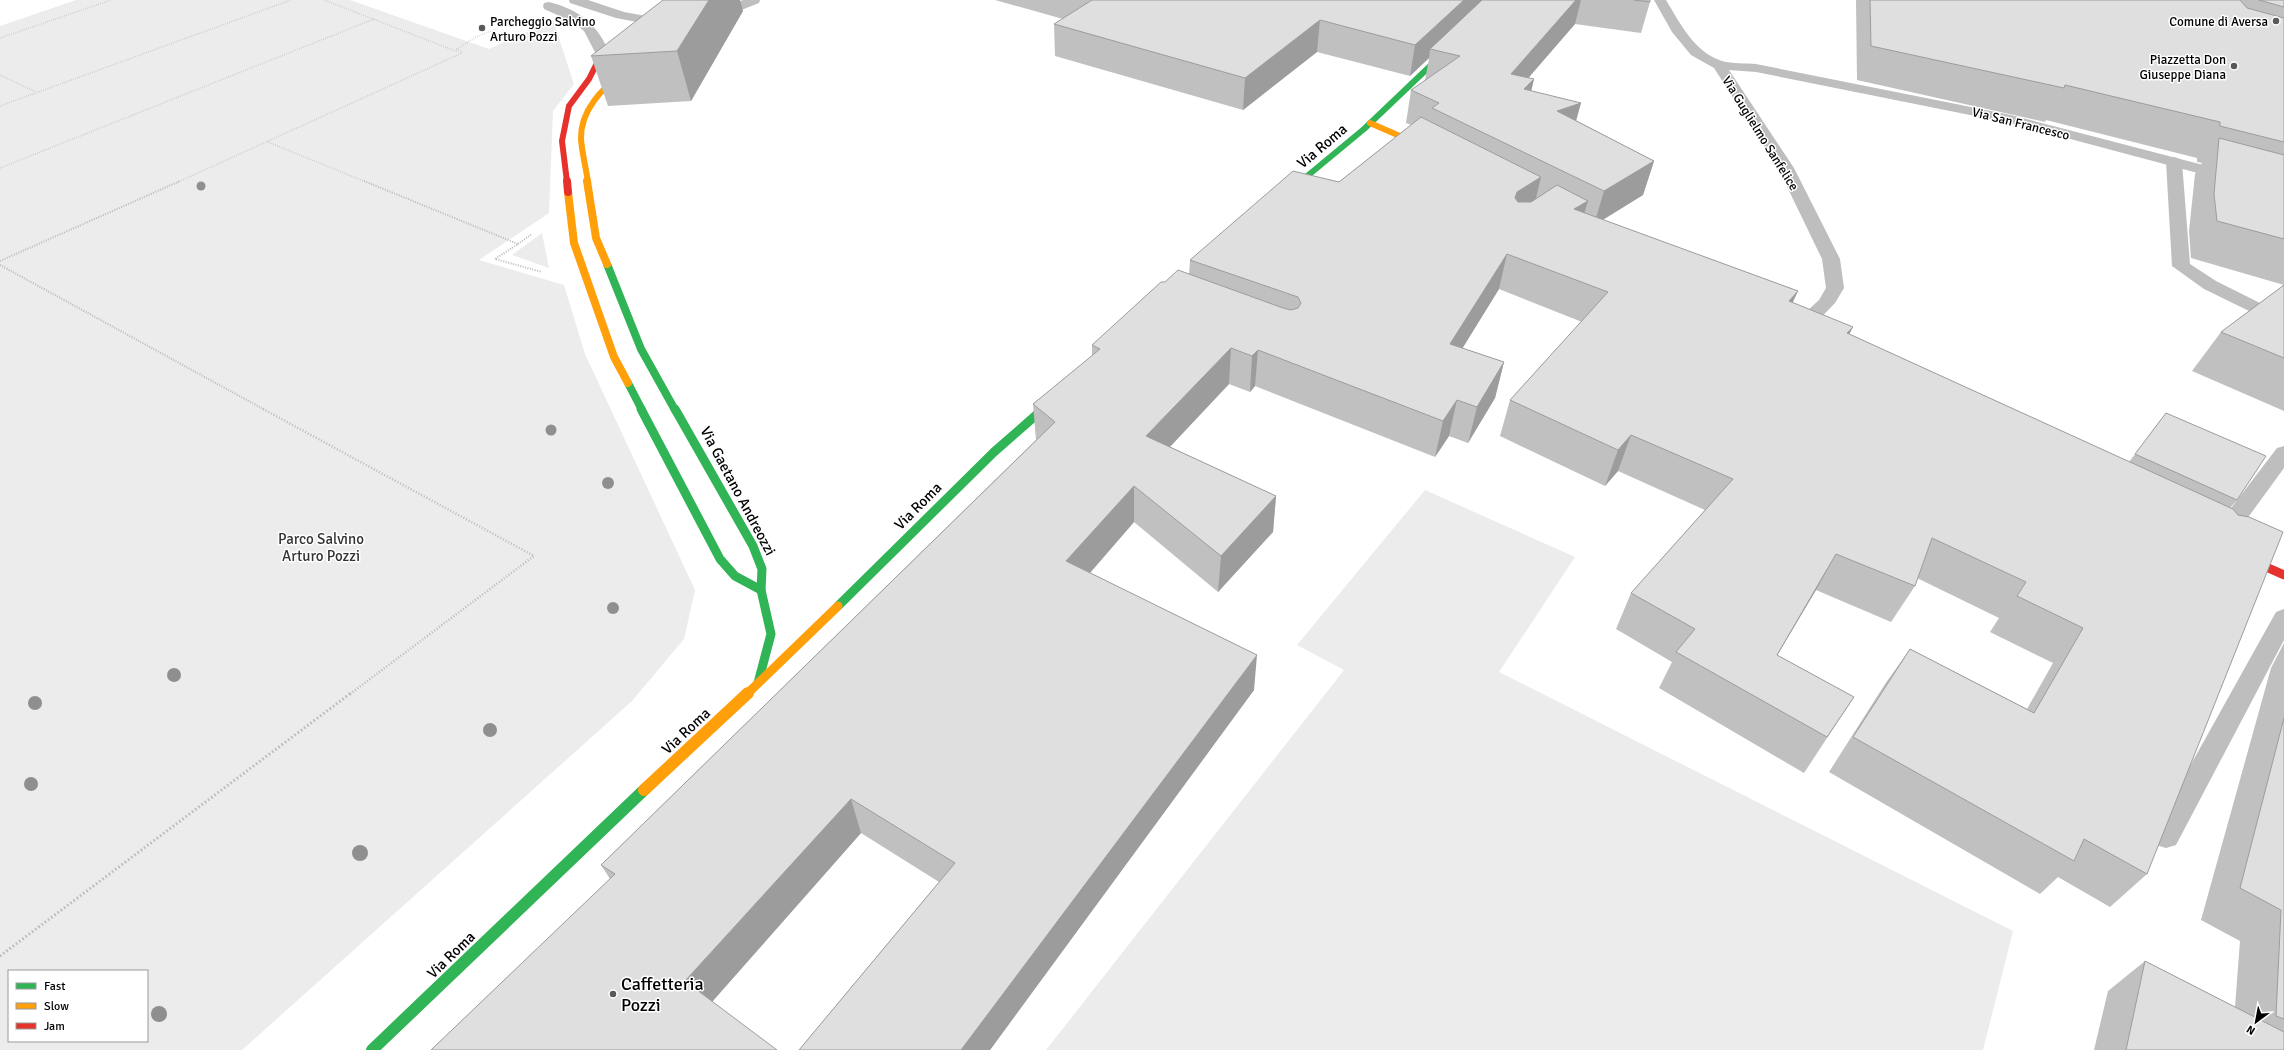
<svg xmlns="http://www.w3.org/2000/svg" width="2284" height="1050" font-family="Signika,sans-serif">
<rect width="100%" height="100%" fill="#fff"/>
<g fill="#ececec" fill-rule="evenodd">
<path d="M76,0H350L489,49L553,20L574,84L553,111L549,213L479,260L564,285L585,354L695,590L684,639L632,701L242,1050H0V26ZM9,971H147V1041H9Z"/>
<polygon points="542,233 549,268 512,255"/>
<polygon points="1425,490 1575,557 1499,672 2013,931 1983,1050 1046,1050 1344,670 1297,645"/>
</g>
<g fill="none" stroke-linecap="round" stroke-linejoin="round">
<g stroke="#b9b9b9" stroke-width="1.5" stroke-dasharray="0.5 1.5" stroke-linecap="butt">
<polyline points="324,0 458,52"/>
<polyline points="0,38 111,0"/>
<polyline points="0,75 36,92"/>
<polyline points="0,106 291,0"/>
<polyline points="268,142 366,182"/>
<polyline points="0,168 374,19"/>
<polyline points="178,182 462,53 457,49 476,37 496,29"/>
</g>
<g stroke="#b9b9b9" stroke-width="2" stroke-dasharray="1 1.5" stroke-linecap="butt">
<polyline points="364,181 518,244 495,259 542,272"/>
<polyline points="518,244 532,234"/>
<polyline points="0,261 180,181"/>
<polyline points="0,265 265,410"/>
</g>
<polyline stroke="#b9b9b9" stroke-width="2.5" stroke-dasharray="1 2" stroke-linecap="butt" points="263,409 534,556 350,694"/>
<polyline stroke="#b9b9b9" stroke-width="3" stroke-dasharray="1.5 2.5" stroke-linecap="butt" points="0,956 351,693"/>
<g fill="#bebebe" fill-rule="evenodd">
<polygon points="569,0 588,0 624,12 673,21 675,24 668,28 616,18 570,3"/>
<path d="M549,2C578,9 599,25 609,53L607,56H597L584,31L571,21L544,9L543,6L544,3Z"/>
<polygon points="2174,157 2180,159 2182,162 2190,264 2216,281 2284,315 2284,328 2204,289 2172,266 2166,162 2168,159"/>
</g>
<g fill="#bebebe" fill-rule="evenodd">
<polygon points="743,0 760,0 759,3 719,19 714,20 707,16 709,13"/>
<path d="M1654,0H1666C1680,23 1694,52 1722,61C1732,64 1746,63 1756,64L2011,115L2284,186V196L2010,123L1756,72L1729,70L1794,168L1840,259L1844,288L1835,303L1809,330L1802,332L1795,330L1793,326L1795,322L1819,300L1826,288L1822,259L1778,168L1714,68L1691,55L1672,32Z"/>
<polygon points="2284,446 2284,468 2228,545 2220,547 2212,545 2209,539 2212,533 2277,448"/>
<polygon points="2284,609 2284,640 2176,845 2166,848 2156,845 2152,836 2156,827 2276,612"/>
</g>
<polyline stroke="#30b455" stroke-width="6" points="1300,182 1364,129 1448,49"/>
<g stroke="#30b455" stroke-width="8">
<polyline points="1286,194 1301,181"/>
<polyline points="607,264 641,349 675,410"/>
<polyline points="628,383 642,410"/>
<polyline points="1042,410 1056,397"/>
</g>
<g stroke="#30b455" stroke-width="9">
<polyline points="641,409 720,559 735,576 761,590"/>
<polyline points="675,409 753,546 762,569 761,590 771,634 758,683"/>
<polyline points="838,606 994,452 1043,409"/>
</g>
<polyline stroke="#30b455" stroke-width="12" points="372,1050 644,790"/>
<g stroke="#ff9f0a" stroke-width="6">
<polyline points="1370,123 1425,147"/>
<path d="M588,182C586,168 582,153 581,139C580,110 603,88 624,71"/>
</g>
<g stroke="#ff9f0a" stroke-width="8">
<polyline points="587,181 596,238 607,264"/>
<polyline points="568,192 574,243 614,357 628,383"/>
</g>
<polyline stroke="#ff9f0a" stroke-width="9" points="747,694 838,606"/>
<polyline stroke="#ff9f0a" stroke-width="12" points="644,790 748,693"/>
<polyline stroke="#e5322d" stroke-width="6" points="567,182 562,141 569,106 589,79 602,53 614,44"/>
<polyline stroke="#e5322d" stroke-width="8" points="567,181 568,192"/>
<polyline stroke="#e5322d" stroke-width="9" points="2241,556 2284,575"/>
</g>
<g fill="#8f8f8f">
<circle cx="201" cy="186" r="4.5"/>
<circle cx="551" cy="430" r="5.5"/>
<circle cx="608" cy="483" r="6"/>
<circle cx="613" cy="608" r="6"/>
<circle cx="174" cy="675" r="7"/>
<circle cx="35" cy="703" r="7"/>
<circle cx="490" cy="730" r="7"/>
<circle cx="31" cy="784" r="7"/>
<circle cx="360" cy="853" r="8"/>
<circle cx="159" cy="1014" r="8"/>
</g>
<g fill="#c0c0c0">
<polygon points="995,0 1650,0 1650,2 1641,33 1575,24 1528,78 1534,79 1531,91 1577,121 1654,161 1643,195 1603,220 1798,291 1792,303 1849,334 2129,462 2166,413 2237,500 2230,508 2147,874 2110,907 2058,877 2040,894 1829,772 1885,684 1910,649 2027,709 2053,663 1990,632 1999,618 1917,578 1915,586 1891,622 1816,590 1777,655 1854,697 1804,773 1659,688 1672,662 1616,629 1631,593 1705,510 1618,471 1605,486 1500,436 1510,400 1582,322 1499,289 1462,348 1504,362 1495,398 1468,443 1449,436 1435,457 1255,386 1250,392 1229,384 1170,447 1276,496 1273,532 1218,592 1134,522 1090,573 1254,690 990,1050 799,1050 939,882 861,833 712,1002 431,1050 610,879 601,865 1036,440 1033,404 1092,356 1092,345 1165,282 1189,274 1190,260 1339,182 1411,125 1406,123 1411,90 1425,81 1429,58 1410,76 1317,52 1243,110 1055,56 1054,24 1063,19"/>
<polygon points="1856,0 2284,0 2284,285 2191,258 2189,231 2195,174 2202,163 2197,162 2197,158 2046,120 2045,122 1857,80"/>
<polygon points="743,11 691,101 608,106 591,56"/>
<polygon points="2284,285 2284,411 2192,371 2221,332"/>
<polygon points="2284,643 2284,1050 2094,1050 2108,991 2145,961 2235,1007 2240,941 2201,920 2271,668"/>
</g>
<g fill="#9c9c9c">
<polygon points="709,0 740,0 743,11 691,101 677,51"/>
<polygon points="1464,0 1491,0 1430,49 1429,58 1410,76 1415,45"/>
<polygon points="1576,0 1581,0 1575,24 1504,106 1511,74"/>
<polygon points="1320,20 1317,52 1243,110 1245,78"/>
<polygon points="1534,79 1526,112 1524,89"/>
<polygon points="1581,103 1572,136 1557,111"/>
<polygon points="1654,161 1643,195 1594,225 1604,191"/>
<polygon points="1541,177 1533,211 1509,226 1515,198 1517,192"/>
<polygon points="1588,201 1578,235 1574,209"/>
<polygon points="1507,254 1499,289 1443,380 1450,344"/>
<polygon points="1798,291 1782,326 1789,301"/>
<polygon points="1853,327 1835,362 1847,333"/>
<polygon points="1231,348 1229,384 1146,472 1146,436"/>
<polygon points="1258,350 1255,386 1250,392 1252,356"/>
<polygon points="1504,362 1495,398 1468,443 1477,407"/>
<polygon points="1457,400 1449,436 1435,457 1443,421"/>
<polygon points="1631,435 1618,471 1605,486 1618,450"/>
<polygon points="1134,486 1134,522 1069,597 1066,561"/>
<polygon points="1276,496 1273,532 1218,592 1221,556"/>
<polygon points="1836,554 1816,590 1756,691 1777,655"/>
<polygon points="1257,655 1254,690 990,1050 961,1050"/>
<polygon points="851,799 861,833 703,1012 685,981"/>
</g>
<g fill="#dfdfdf" stroke="#9c9c9c">
<polygon points="663,0 709,0 677,51 591,56"/>
<polygon points="1092,0 1464,0 1415,45 1320,20 1245,78 1054,24"/>
<polygon points="1482,0 1576,0 1511,74 1534,79 1524,89 1581,103 1557,111 1654,161 1604,191 1432,108 1439,103 1411,90 1460,56 1430,49"/>
<polygon points="1634,0 1650,0 1650,2"/>
<polygon points="1870,0 2240,0 2247,8 2284,18 2284,142 2220,126 2220,122 2065,85 2064,88 1871,46"/>
<polygon points="2259,0 2284,0 2284,7"/>
<polygon points="1421,117 1541,177 1517,192 1515,198 1518,202 1531,202 1557,185 1588,201 1574,209 1798,291 1789,301 1853,327 1847,333 2233,509 2238,515 2249,517 2283,532 2147,874 2084,839 2074,861 1853,737 1910,649 2034,713 2083,628 2017,596 2026,582 1932,538 1915,586 1836,554 1777,655 1854,697 1827,737 1676,652 1695,629 1631,593 1733,479 1631,435 1618,450 1510,400 1608,292 1507,254 1450,344 1504,362 1477,407 1457,400 1443,421 1258,350 1252,356 1231,348 1146,436 1276,496 1221,556 1134,486 1066,561 1257,655 961,1050 799,1050 955,863 851,799 685,981 777,1050 431,1050 615,874 601,865 1055,422 1033,404 1100,349 1092,345 1161,282 1165,282 1178,270 1283,308 1291,310 1298,308 1301,303 1298,297 1190,260 1293,171 1339,182"/>
<polygon points="2219,138 2284,155 2284,239 2217,221 2214,194"/>
<polygon points="2284,285 2284,358 2221,332"/>
<polygon points="2166,413 2266,456 2237,500 2135,454"/>
<polygon points="2284,718 2284,1019 2276,1016 2281,910 2240,888"/>
<polygon points="2145,961 2284,1032 2284,1050 2126,1050"/>
</g>
<g fill="#595959" stroke="#fff" stroke-width="1.5">
<circle cx="2276" cy="21" r="4"/>
<circle cx="482" cy="28" r="4"/>
<circle cx="2234" cy="66" r="4"/>
<circle cx="613" cy="994" r="4"/>
</g>
<g text-anchor="middle" stroke-width="3" stroke-linejoin="round" paint-order="stroke">
<g font-size="13" fill="#000" stroke="#fff" text-anchor="end">
<text x="490" y="26" text-anchor="start">Parcheggio Salvino<tspan x="490" dy="15">Arturo Pozzi</tspan></text>
<text x="2268" y="26">Comune di Aversa</text>
<text x="2226" y="64">Piazzetta Don<tspan x="2226" dy="15">Giuseppe Diana</tspan></text>
</g>
<g font-size="13" fill="#000" stroke="#fff">
<text transform="translate(2021 123) rotate(14)" y="5">Via San Francesco</text>
<text transform="translate(1761 133) rotate(58)" y="5">Via Guglielmo Sanfelice</text>
</g>
<g font-size="15" fill="#000" stroke="#fff">
<text transform="translate(1322 146) rotate(-40)" y="5">Via Roma</text>
<text transform="translate(738 491) rotate(62)" y="5">Via Gaetano Andreozzi</text>
<text transform="translate(918 506) rotate(-45)" y="5">Via Roma</text>
<text transform="translate(686 731) rotate(-43)" y="5">Via Roma</text>
<text transform="translate(451 955) rotate(-44)" y="5">Via Roma</text>
</g>
<g font-size="15" fill="#333" stroke="#fff">
<text x="321" y="544">Parco Salvino<tspan x="321" dy="17">Arturo Pozzi</tspan></text>
</g>
<g font-size="18" fill="#000" stroke="#fff" text-anchor="start">
<text x="621" y="990">Caffetteria<tspan x="621" dy="21">Pozzi</tspan></text>
</g>
</g>
<rect x="8" y="970" width="140" height="72" fill="#ffffff" stroke="#999999"/>
<rect x="16" y="983" width="20" height="6" fill="#30b455" stroke="#999999"/>
<text x="44" y="990" font-size="12" fill="#000000">Fast</text>
<rect x="16" y="1003" width="20" height="6" fill="#ff9f0a" stroke="#999999"/>
<text x="44" y="1010" font-size="12" fill="#000000">Slow</text>
<rect x="16" y="1023" width="20" height="6" fill="#e5322d" stroke="#999999"/>
<text x="44" y="1030" font-size="12" fill="#000000">Jam</text>
<g transform="translate(2256 1022) rotate(212)" stroke="#ffffff" stroke-width="3" paint-order="stroke">
<path d="M0-3L7 15L0 10L-7 15Z" fill="#000000"/>
<text y="-6" font-size="11" font-weight="bold" text-anchor="middle" fill="#000000">N</text>
</g>
</svg>
